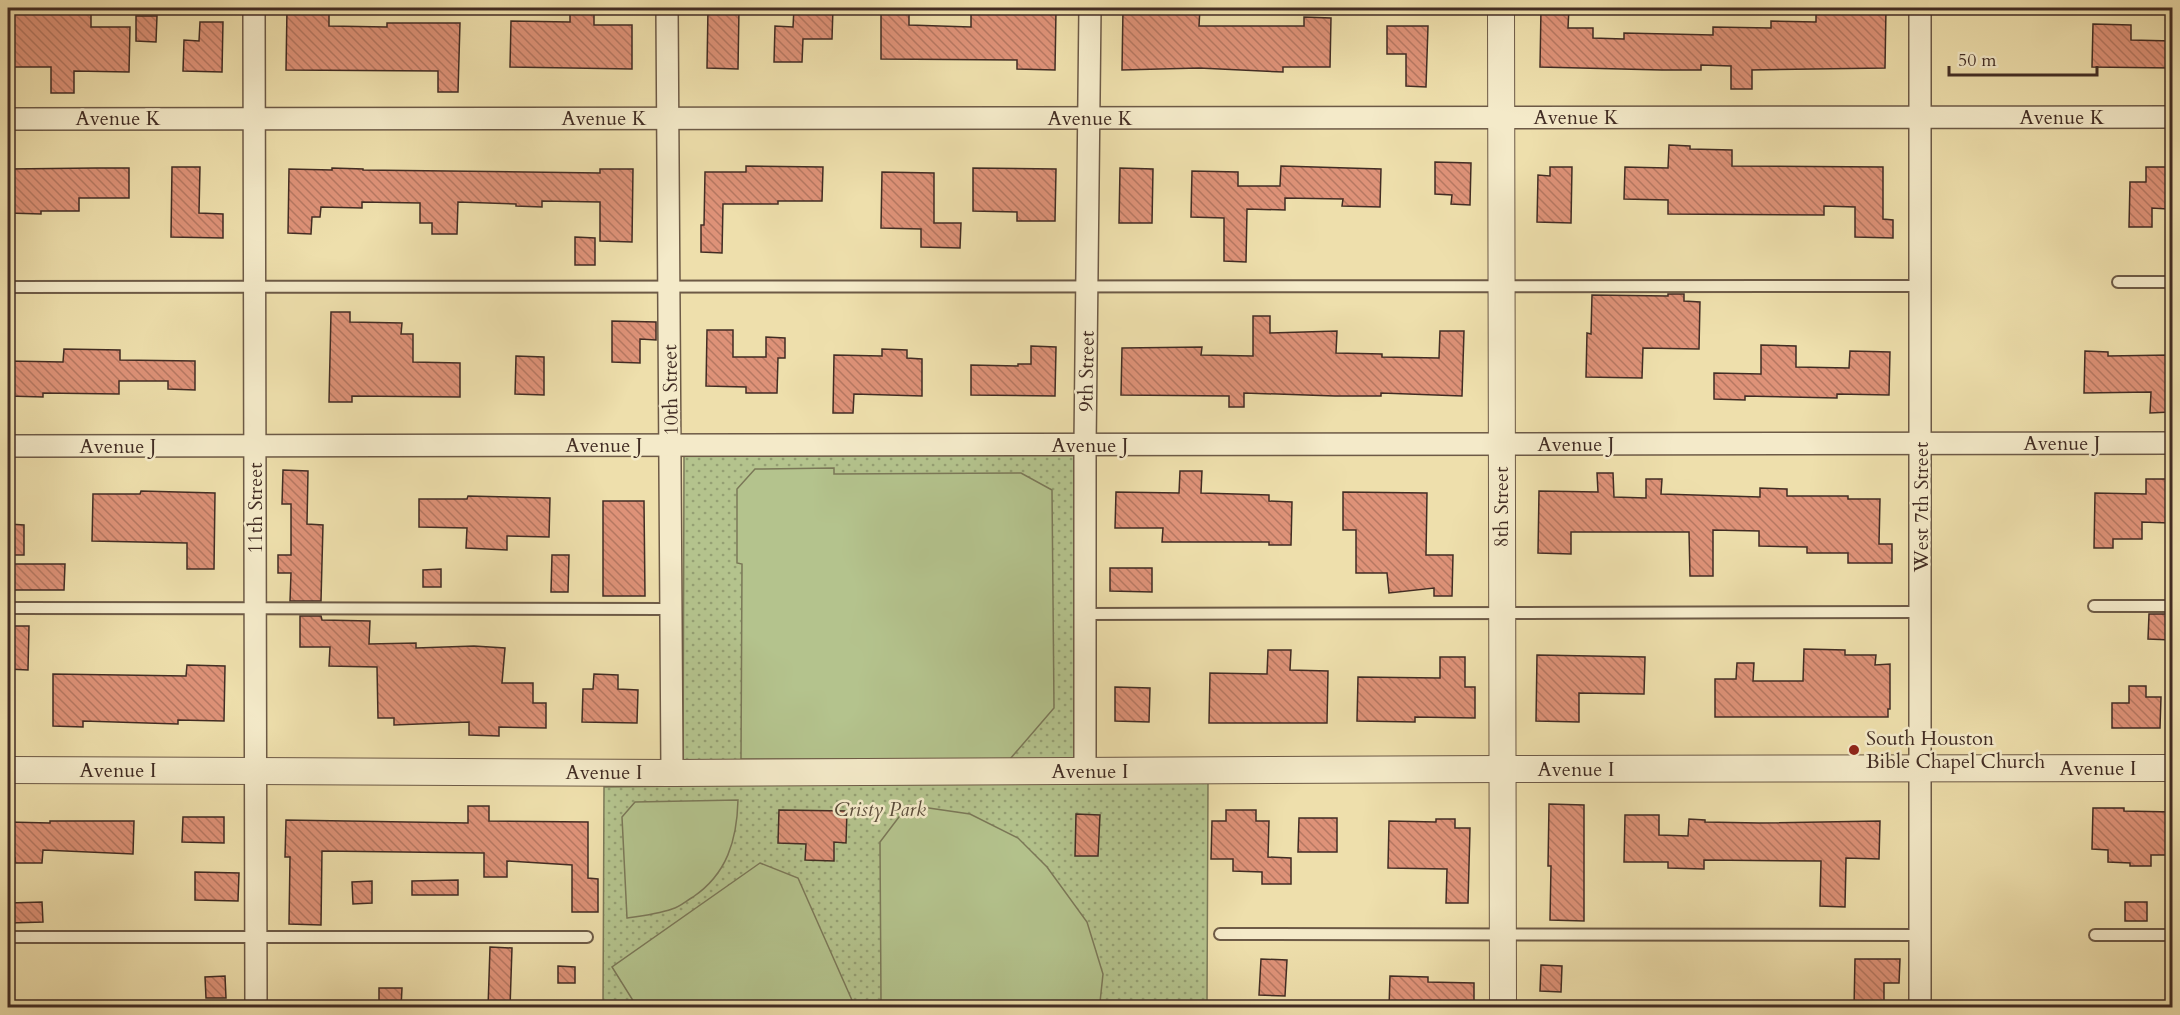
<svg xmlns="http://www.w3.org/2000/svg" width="2180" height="1015" font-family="Cardo,serif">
<defs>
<pattern id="grass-dots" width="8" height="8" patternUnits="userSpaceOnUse" patternTransform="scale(1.5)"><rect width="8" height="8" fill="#b4c38d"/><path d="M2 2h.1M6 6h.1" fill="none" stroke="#949f73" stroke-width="1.8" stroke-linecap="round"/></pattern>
<pattern id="building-back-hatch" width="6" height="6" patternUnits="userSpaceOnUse" patternTransform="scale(1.5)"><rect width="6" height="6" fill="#de9278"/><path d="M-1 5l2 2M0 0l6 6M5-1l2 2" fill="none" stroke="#b67862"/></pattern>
</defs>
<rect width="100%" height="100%" fill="#eedfac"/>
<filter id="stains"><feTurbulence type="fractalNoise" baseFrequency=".00333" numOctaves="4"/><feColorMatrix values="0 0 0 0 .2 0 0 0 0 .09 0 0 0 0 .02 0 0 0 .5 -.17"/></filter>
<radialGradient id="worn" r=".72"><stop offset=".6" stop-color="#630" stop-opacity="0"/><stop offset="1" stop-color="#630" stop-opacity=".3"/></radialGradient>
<polygon fill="url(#grass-dots)" stroke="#7b7858" stroke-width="1.5" points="684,455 1075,455 1076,779 1208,780 1207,1007 603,1008 604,787 683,786"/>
<g fill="#b4c38d" stroke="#7b7858" stroke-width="1.5">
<polygon points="834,468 834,474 1021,473 1052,490 1054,708 1010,759 741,759 742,564 737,563 737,489 755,469"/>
<path d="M738,800C737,840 727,874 693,897C686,901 680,907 672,909C658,914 642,916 627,918L622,817L635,802Z"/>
<polygon points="908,805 970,814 1018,838 1047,867 1087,922 1103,974 1100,1002 1087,1008 888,1008 881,1002 880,842"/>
<polygon points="760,863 798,878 855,1007 637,1007 612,967"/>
</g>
<g fill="url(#building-back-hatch)" stroke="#422d24" stroke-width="1.5">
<polygon points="15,8 91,8 91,27 130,27 129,72 74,71 74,93 51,93 51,67 8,67 8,14 16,13"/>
<polygon points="287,8 329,8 329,26 387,27 387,23 460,23 458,92 438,92 438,71 286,70"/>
<polygon points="708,8 739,8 738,69 707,68"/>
<polygon points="794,8 833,8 832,39 803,39 802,62 774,62 775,26 793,27"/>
<polygon points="881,8 909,8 909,25 971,27 971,9 1056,10 1055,70 1017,69 1017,60 881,59"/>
<polygon points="1123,8 1200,8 1199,26 1304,26 1304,17 1331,18 1330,67 1283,67 1283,72 1199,68 1122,70"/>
<polygon points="1541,8 1569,8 1568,28 1593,28 1593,38 1624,39 1624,33 1713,35 1713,27 1771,28 1771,21 1816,22 1816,8 1886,8 1885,68 1752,70 1752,89 1731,89 1731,66 1701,65 1701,70 1662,70 1540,67"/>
<polygon points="570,12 594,12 594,25 632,25 632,69 510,67 511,21 570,22"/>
<polygon points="136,16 157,16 156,42 136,41"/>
<polygon points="200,22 223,22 222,72 183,71 184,40 199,41"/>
<polygon points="2093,24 2131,25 2131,40 2172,41 2172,68 2092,67"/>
<polygon points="1387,26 1428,26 1426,87 1406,86 1406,54 1387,54"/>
<polygon points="1669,145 1690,146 1690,149 1732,150 1732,166 1883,167 1883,219 1893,220 1893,238 1855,237 1855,207 1824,206 1824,215 1668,214 1668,200 1624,199 1625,167 1668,168"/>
<polygon points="1435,162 1471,163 1470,205 1451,204 1452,195 1435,194"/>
<polygon points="746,166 823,167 822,201 778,201 778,204 723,204 722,253 701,252 701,225 704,225 705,172 746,172"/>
<polygon points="1281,166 1381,169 1380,207 1342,206 1343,199 1285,198 1285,210 1247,209 1246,262 1224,261 1224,218 1191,217 1192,171 1238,172 1238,186 1280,186"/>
<polygon points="172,167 200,167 199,213 223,214 223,238 171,237"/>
<polygon points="1550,167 1572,167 1571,223 1537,222 1538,175 1550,176"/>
<polygon points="2146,167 2168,167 2167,209 2152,208 2152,227 2129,227 2130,182 2146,182"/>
<polygon points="96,168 129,168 129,198 79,198 79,211 41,211 41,214 8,213 8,169"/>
<polygon points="332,168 363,169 363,170 600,173 600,169 633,169 632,242 600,241 600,202 542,201 542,207 516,206 516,204 458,202 457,234 432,234 432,223 420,223 420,203 362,202 362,208 321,207 320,217 312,217 311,234 288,233 289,169 332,170"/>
<polygon points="973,168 1056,169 1055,221 1017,221 1017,212 973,211"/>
<polygon points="1120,168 1153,169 1152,223 1119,223"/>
<polygon points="882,172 934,173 934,223 961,223 960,248 921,247 921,229 881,228"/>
<polygon points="575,237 595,238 595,265 575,265"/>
<polygon points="1668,294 1684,294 1684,301 1700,302 1699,349 1643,348 1642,378 1586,377 1587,333 1591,334 1592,295 1668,296"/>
<polygon points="331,312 350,312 350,322 402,323 401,334 413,334 413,362 460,363 460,397 352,396 352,402 329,402"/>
<polygon points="1253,316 1270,316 1270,333 1337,331 1336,353 1382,354 1382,357 1439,358 1440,331 1464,331 1462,396 1381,393 1381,396 1335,396 1244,393 1244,407 1229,407 1229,396 1121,395 1122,348 1202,347 1201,355 1253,356"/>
<polygon points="612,321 656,322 656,340 640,339 640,363 612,362"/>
<polygon points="707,330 733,330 733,357 766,357 766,337 785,338 785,358 778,358 777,393 746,393 746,387 706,386"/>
<polygon points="1761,345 1796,346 1796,367 1849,368 1850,351 1890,352 1889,395 1837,394 1837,398 1745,396 1745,400 1714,399 1714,373 1761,374"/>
<polygon points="1031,346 1056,347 1055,396 971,395 971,365 1018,366 1018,364 1031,364"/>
<polygon points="64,349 120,350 120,360 195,361 195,390 168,389 168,381 119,381 119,394 43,393 43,397 8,396 8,361 63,362"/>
<polygon points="882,349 907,350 907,358 922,359 922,396 854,394 853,413 833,413 834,355 882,356"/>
<polygon points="2085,351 2108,352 2108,356 2170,355 2170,412 2150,413 2151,392 2084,393"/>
<polygon points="516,356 544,357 544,395 515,394"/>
<polygon points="283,470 308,471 307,524 323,525 321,601 290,601 291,573 278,573 278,555 291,555 291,504 282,504"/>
<polygon points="1180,471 1202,471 1201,493 1269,495 1269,501 1292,502 1291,545 1269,545 1269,542 1162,542 1163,528 1115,528 1116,492 1179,493"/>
<polygon points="1597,473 1613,473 1614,497 1646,498 1646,479 1662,479 1661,494 1760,497 1760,488 1787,489 1787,496 1848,496 1848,499 1880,499 1879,544 1892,544 1892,563 1848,563 1848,553 1807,553 1807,547 1759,546 1759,531 1713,530 1713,576 1690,576 1689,532 1571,532 1571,554 1538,553 1539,491 1598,492"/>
<polygon points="2146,479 2169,479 2169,523 2142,522 2142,539 2113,539 2113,548 2094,548 2095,493 2146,494"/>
<polygon points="141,491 215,493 214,569 187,569 187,543 92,541 93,494 140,494"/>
<polygon points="1343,492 1427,493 1426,555 1453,555 1452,596 1434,596 1434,588 1389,593 1387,573 1356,573 1356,530 1343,530"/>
<polygon points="468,496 550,498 549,537 507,536 507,550 466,548 467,528 419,527 419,499 467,499"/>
<polygon points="603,501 644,501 645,596 603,596"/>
<polygon points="8,524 24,525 24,555 8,555"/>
<polygon points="552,555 569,555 568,592 551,592"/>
<polygon points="11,564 65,564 64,590 11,590"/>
<polygon points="1110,568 1152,568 1152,592 1110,591"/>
<polygon points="441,569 441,587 423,587 423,570"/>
<polygon points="2149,614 2171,614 2171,640 2148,639"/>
<polygon points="300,616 321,616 322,620 370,621 369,644 416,643 416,648 474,646 505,648 502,683 533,683 533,703 546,703 546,728 499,727 499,736 469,735 469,722 394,725 394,718 378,718 377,667 329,666 330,647 300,647"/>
<polygon points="8,626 29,626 28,670 8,669"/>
<polygon points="1804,649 1845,650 1845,655 1876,655 1875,665 1890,664 1890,709 1888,709 1888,717 1715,717 1715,679 1736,679 1737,663 1754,663 1753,681 1803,681"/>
<polygon points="1268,650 1291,650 1290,670 1328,671 1327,723 1209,723 1210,673 1267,674"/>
<polygon points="1537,655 1645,657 1644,694 1579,693 1579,722 1536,721"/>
<polygon points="1440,657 1465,657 1465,687 1475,687 1475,718 1415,717 1415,722 1357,721 1358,677 1440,678"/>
<polygon points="187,665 225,666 224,721 178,720 178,724 83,721 83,727 53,726 53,674 186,676"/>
<polygon points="594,674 618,675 618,689 638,690 637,723 582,722 583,689 593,689"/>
<polygon points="2129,686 2146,686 2146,697 2161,697 2160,728 2112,728 2112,703 2129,703"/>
<polygon points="1115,687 1150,688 1149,722 1115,721"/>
<polygon points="1549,804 1584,805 1584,921 1550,920 1551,866 1548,866"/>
<polygon points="468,806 489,806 489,821 588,822 588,878 598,879 598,912 572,912 572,865 507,861 507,877 484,877 484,853 322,851 321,925 289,924 290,857 285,857 286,820 468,823"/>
<polygon points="2093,808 2124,808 2124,811 2172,812 2172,855 2151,855 2151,866 2130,866 2130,863 2108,862 2108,850 2092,849"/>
<polygon points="779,810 847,811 846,843 834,842 834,861 805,860 806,844 778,843"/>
<polygon points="1226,810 1256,810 1256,821 1269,821 1268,857 1291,858 1291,884 1262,884 1262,872 1233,871 1233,859 1211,859 1212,821 1226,821"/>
<polygon points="1076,814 1100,815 1098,856 1075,856"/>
<polygon points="1625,815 1659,815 1659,835 1688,836 1689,819 1705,820 1705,822 1759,823 1880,821 1879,859 1846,858 1845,907 1820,906 1821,861 1704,860 1704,869 1668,868 1668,862 1624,862"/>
<polygon points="183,817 224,817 224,843 182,842"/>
<polygon points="1299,818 1337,818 1337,852 1298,852"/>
<polygon points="1436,819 1455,819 1455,828 1470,828 1468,903 1446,903 1447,869 1388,868 1389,821 1436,822"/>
<polygon points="50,821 134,821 133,854 43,850 42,863 15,863 15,858 8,858 8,822 50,823"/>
<polygon points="195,872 239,873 238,901 195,900"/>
<polygon points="458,880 458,895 412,895 412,881"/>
<polygon points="372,881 372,903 353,904 352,882"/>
<polygon points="42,902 43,922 10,923 9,903"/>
<rect x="2125" y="902" width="22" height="19"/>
<polygon points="490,947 512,948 510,1008 488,1008"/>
<polygon points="1261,959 1287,960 1285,996 1259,995"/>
<polygon points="1855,959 1900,959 1899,983 1884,983 1884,1008 1854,1008"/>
<polygon points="1541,965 1562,966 1561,992 1540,991"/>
<polygon points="558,966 575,967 575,983 558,983"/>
<polygon points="225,976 226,998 206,998 205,977"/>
<polygon points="1390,976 1428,977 1428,982 1474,983 1474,1008 1389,1008"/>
<polygon points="379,988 402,988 401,1008 379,1008"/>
</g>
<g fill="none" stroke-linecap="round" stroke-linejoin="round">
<defs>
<g id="service">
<polyline points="2118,282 2172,282"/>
<polyline points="8,287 1921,286"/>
<polyline points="2094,606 2172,606"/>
<polyline points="8,608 671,609"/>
<polyline points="1084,614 1921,612"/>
<polyline points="1220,934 1920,935"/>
<polyline points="2095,935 2172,935"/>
<polyline points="8,937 587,937"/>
</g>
<g id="minor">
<polyline points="254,8 256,1008"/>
<polyline points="667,8 672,773"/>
<polyline points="1920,8 1920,1008"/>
<polyline points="8,119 2172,117"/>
<polyline points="8,446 2172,443"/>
<polyline points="1085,771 1085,445 1090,8"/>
</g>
<g id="tertiary">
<polyline points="1501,8 1503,1008"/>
<polyline points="8,770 672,773 1502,769 2172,768"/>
</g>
</defs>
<use href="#service" stroke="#6d5a46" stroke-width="14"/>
<use href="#minor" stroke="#6d5a46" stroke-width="24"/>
<use href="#tertiary" stroke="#6d5a46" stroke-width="28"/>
<use href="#service" stroke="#f4eac9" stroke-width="10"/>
<use href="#minor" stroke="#f4eac9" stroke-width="21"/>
<use href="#tertiary" stroke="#f4eac9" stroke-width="26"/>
</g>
<circle fill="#8f2418" stroke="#f4eac9" stroke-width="2" cx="1854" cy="750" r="6"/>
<g text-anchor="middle" stroke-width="5" stroke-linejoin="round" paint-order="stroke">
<g font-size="20" fill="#422d24" stroke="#f4eac9">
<text x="1576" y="124">Avenue K</text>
<text x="2062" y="124">Avenue K</text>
<text x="118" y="125">Avenue K</text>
<text x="604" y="125">Avenue K</text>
<text x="1090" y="125">Avenue K</text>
<text transform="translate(1086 371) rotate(-89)" y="7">9th Street</text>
<text transform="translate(670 390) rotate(-91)" y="7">10th Street</text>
<text x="2062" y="450">Avenue J</text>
<text x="1576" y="451">Avenue J</text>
<text x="604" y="452">Avenue J</text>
<text x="1090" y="452">Avenue J</text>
<text x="118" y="453">Avenue J</text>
<text transform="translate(1501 507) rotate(-90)" y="7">8th Street</text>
<text transform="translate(1921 507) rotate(-90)" y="7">West 7th Street</text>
<text transform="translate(255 508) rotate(-90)" y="7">11th Street</text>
<text x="2098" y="775">Avenue I</text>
<text x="1576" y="776">Avenue I</text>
<text x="118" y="777">Avenue I</text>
<text x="1090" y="778">Avenue I</text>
<text x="604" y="779">Avenue I</text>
</g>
<g font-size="20" fill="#422d24" stroke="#f4eac9" text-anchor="start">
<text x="1866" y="745">South Houston<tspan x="1866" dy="23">Bible Chapel Church</tspan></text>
</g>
<g font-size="20" font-style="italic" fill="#594b39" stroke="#f4eac9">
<text x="880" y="816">Cristy Park</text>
</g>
</g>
<rect width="2180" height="1015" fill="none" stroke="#eedfac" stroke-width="30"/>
<rect x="9" y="9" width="2162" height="997" fill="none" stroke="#422d24" stroke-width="3"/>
<rect x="15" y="15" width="2150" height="985" fill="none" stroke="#422d24" stroke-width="1.5"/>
<path d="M1949 66v9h148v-9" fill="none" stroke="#422d24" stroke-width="3"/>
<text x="1958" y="66" font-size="18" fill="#422d24" stroke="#f4eac9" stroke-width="4.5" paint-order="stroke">50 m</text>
<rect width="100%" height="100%" filter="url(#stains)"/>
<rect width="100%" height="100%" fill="url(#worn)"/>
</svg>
